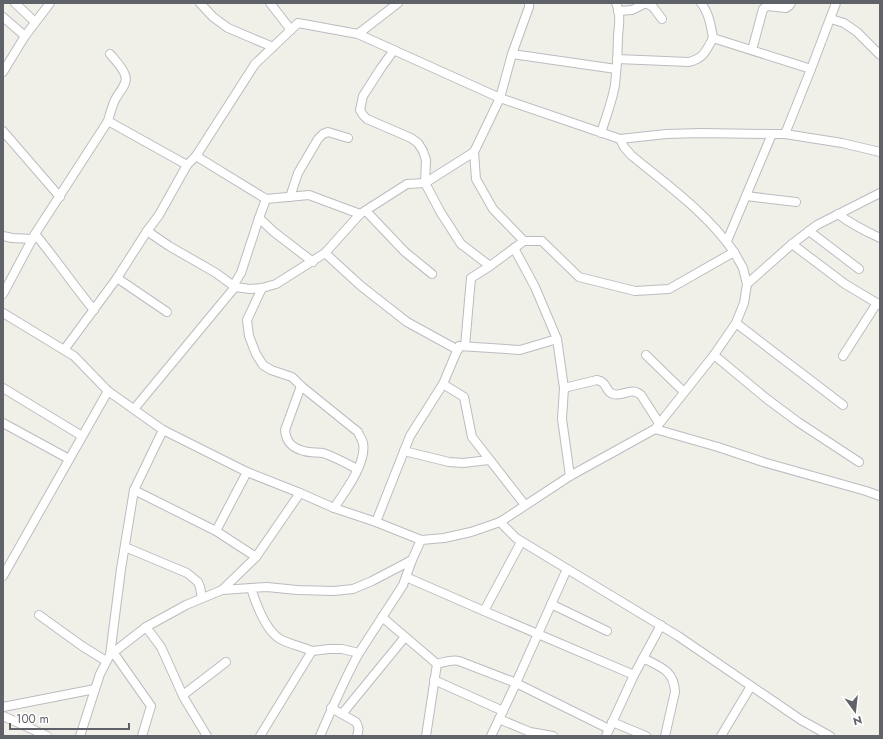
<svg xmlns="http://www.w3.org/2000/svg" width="883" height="739" font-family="Jost,sans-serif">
<rect width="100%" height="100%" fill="#f1f0e8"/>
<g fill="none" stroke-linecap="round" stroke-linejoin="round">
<defs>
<g id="minor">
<polyline points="15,3 35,22"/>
<polyline points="200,3 213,17 228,28 273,47"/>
<polyline points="270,3 291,30"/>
<path d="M701,3C709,13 711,26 713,38"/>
<polyline points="618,11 632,10 646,3 653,7 662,19"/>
<polyline points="3,17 25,36"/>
<polyline points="831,19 844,23 857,32 880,55"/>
<polyline points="358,34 398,3"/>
<polyline points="394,50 381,68 363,96 360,110 363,115 367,119 411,138 418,143 423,151 426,160 425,183 441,213 461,244 490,266 524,241 493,209 476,179 474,152"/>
<polyline points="752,50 763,9 767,6 786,8 789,6 791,3"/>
<polyline points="512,54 616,69"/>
<path d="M617,59L689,62C704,58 706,51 713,38L811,69"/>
<polyline points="3,72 25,36 50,3"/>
<polyline points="108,121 187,165"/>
<polyline points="3,131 60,197"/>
<path d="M601,133C606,117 612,102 615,85C617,69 618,53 618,36C619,25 621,13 616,3"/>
<polyline points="772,134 785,134 811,69 836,3"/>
<polyline points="785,134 842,143 880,152"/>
<polyline points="196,156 255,64 298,23 358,34 500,98 620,139"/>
<polyline points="746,196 796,202"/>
<polyline points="290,197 298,173 318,139 323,134 328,132 348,138"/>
<polyline points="266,199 259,218 274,232 313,262"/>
<polyline points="366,211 405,252 432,274"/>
<path d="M838,214C851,224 865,231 880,238"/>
<polyline points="147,231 159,215 187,165 196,156 266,199 309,195 360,214"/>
<polyline points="809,231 859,269"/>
<path d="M35,234C56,259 73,285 94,310"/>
<polyline points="3,236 12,238 33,239"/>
<path d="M727,241L772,134L701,133L666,134L620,139L624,147L631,155C667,185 707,213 734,252"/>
<polyline points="792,244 845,284 880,305"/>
<polyline points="514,248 535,287 557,339"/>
<polyline points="325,253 361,286 407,322 458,350"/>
<polyline points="117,278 167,312"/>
<polyline points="747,284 792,244 817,225 880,193"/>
<polyline points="233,286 241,273 259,218"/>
<path d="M262,288L247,320L249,336L256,354L263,365L271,370L292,377L301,386L358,432C359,435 362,439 363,443C367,463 344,493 334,508"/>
<path d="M3,294L35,234L108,121C110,114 112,106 115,100C118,93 129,83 125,75C123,68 115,60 110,54"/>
<polyline points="3,313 74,356 108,391 3,576"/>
<polyline points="736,323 843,405"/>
<polyline points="465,346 471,278 490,266"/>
<polyline points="64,350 117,278 147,231 169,246 216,273 235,287 250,289 262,288 276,284 325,253 360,214 407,184 425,183 474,152 500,98 512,54 529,7 529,3"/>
<polyline points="646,355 684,392"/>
<polyline points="714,355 767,399 798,422 859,462"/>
<polyline points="843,356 877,303"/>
<polyline points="443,384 459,346 520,350 557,339 564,388 562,419 570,476"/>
<path d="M301,386L285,430C286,442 292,448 304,451C310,453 317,452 323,453C335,457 346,463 357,469"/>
<polyline points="3,388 82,436"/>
<path d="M564,388L597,380C608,382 605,392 613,394C624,397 631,386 641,395L659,423"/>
<polyline points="108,391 163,430 247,472 300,493 334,508 376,522 421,540 444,538 471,532 500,522 570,476 655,429 714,355 736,323 744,303 747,284 743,268 734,252 669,289 635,291 579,277 542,241 524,241"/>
<polyline points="134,409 235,287"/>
<polyline points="3,423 69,459"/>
<polyline points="655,429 718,447 763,462 866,491 880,496"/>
<polyline points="404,451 449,462 463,463 489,460"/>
<polyline points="134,490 216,531 256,557"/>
<polyline points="376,522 410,436 443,384 464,397 472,437 525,505"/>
<polyline points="500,522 516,538 678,636 801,720 830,736"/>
<polyline points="216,531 247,472"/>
<polyline points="125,547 187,573 198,582 200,587 202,598"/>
<polyline points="406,577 484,611 634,675"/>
<polyline points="222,590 256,557 300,493"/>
<polyline points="551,604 607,631"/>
<polyline points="484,611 521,542"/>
<polyline points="39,615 82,646 106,661"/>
<polyline points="382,617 437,664 426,736"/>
<polyline points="146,627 186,605 222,590 251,588"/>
<polyline points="312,651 329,649 342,649 359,653 403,585 412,560 421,540"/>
<polyline points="113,652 151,706 142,736"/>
<polyline points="110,655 146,627 161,647 184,698 207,736"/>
<path d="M643,658C660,667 674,670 675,692L665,736"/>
<path d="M437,664C444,662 452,659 459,661L516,683L609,729"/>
<polyline points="434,680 503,711"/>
<polyline points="183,695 226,662"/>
<polyline points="3,707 95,689"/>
<path d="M331,708L356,722C359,727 359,730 357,736"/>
<polyline points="342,714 405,637"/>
<polyline points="3,716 47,736"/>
<polyline points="499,719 530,732 553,736"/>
<polyline points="612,722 646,736"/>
<polyline points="80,736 100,674 110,655 121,569 134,490 163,430"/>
<path d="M260,736L312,651C303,647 289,644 280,639C265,630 256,604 251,588L267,587L297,590L334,591L353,589L372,581L412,560"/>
<path d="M320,736C332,708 344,680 359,653"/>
<polyline points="491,736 511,694 567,569"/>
<polyline points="606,736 634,675 661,625"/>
<polyline points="721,736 751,686"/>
</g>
</defs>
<use href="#minor" stroke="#babcc1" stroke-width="10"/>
<use href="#minor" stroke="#fff" stroke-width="8"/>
</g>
<rect width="883" height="739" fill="none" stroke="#5f6268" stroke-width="8"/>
<g transform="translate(855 711) rotate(165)" stroke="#ffffff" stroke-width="3" paint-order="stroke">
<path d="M0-3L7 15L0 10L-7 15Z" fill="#5f6268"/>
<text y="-6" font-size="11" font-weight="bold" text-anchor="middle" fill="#5f6268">N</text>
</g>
<path d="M10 723v6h119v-6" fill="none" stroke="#5f6268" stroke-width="2"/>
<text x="16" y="723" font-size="12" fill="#5f6268" stroke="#ffffff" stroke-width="3" paint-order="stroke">100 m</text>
</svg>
